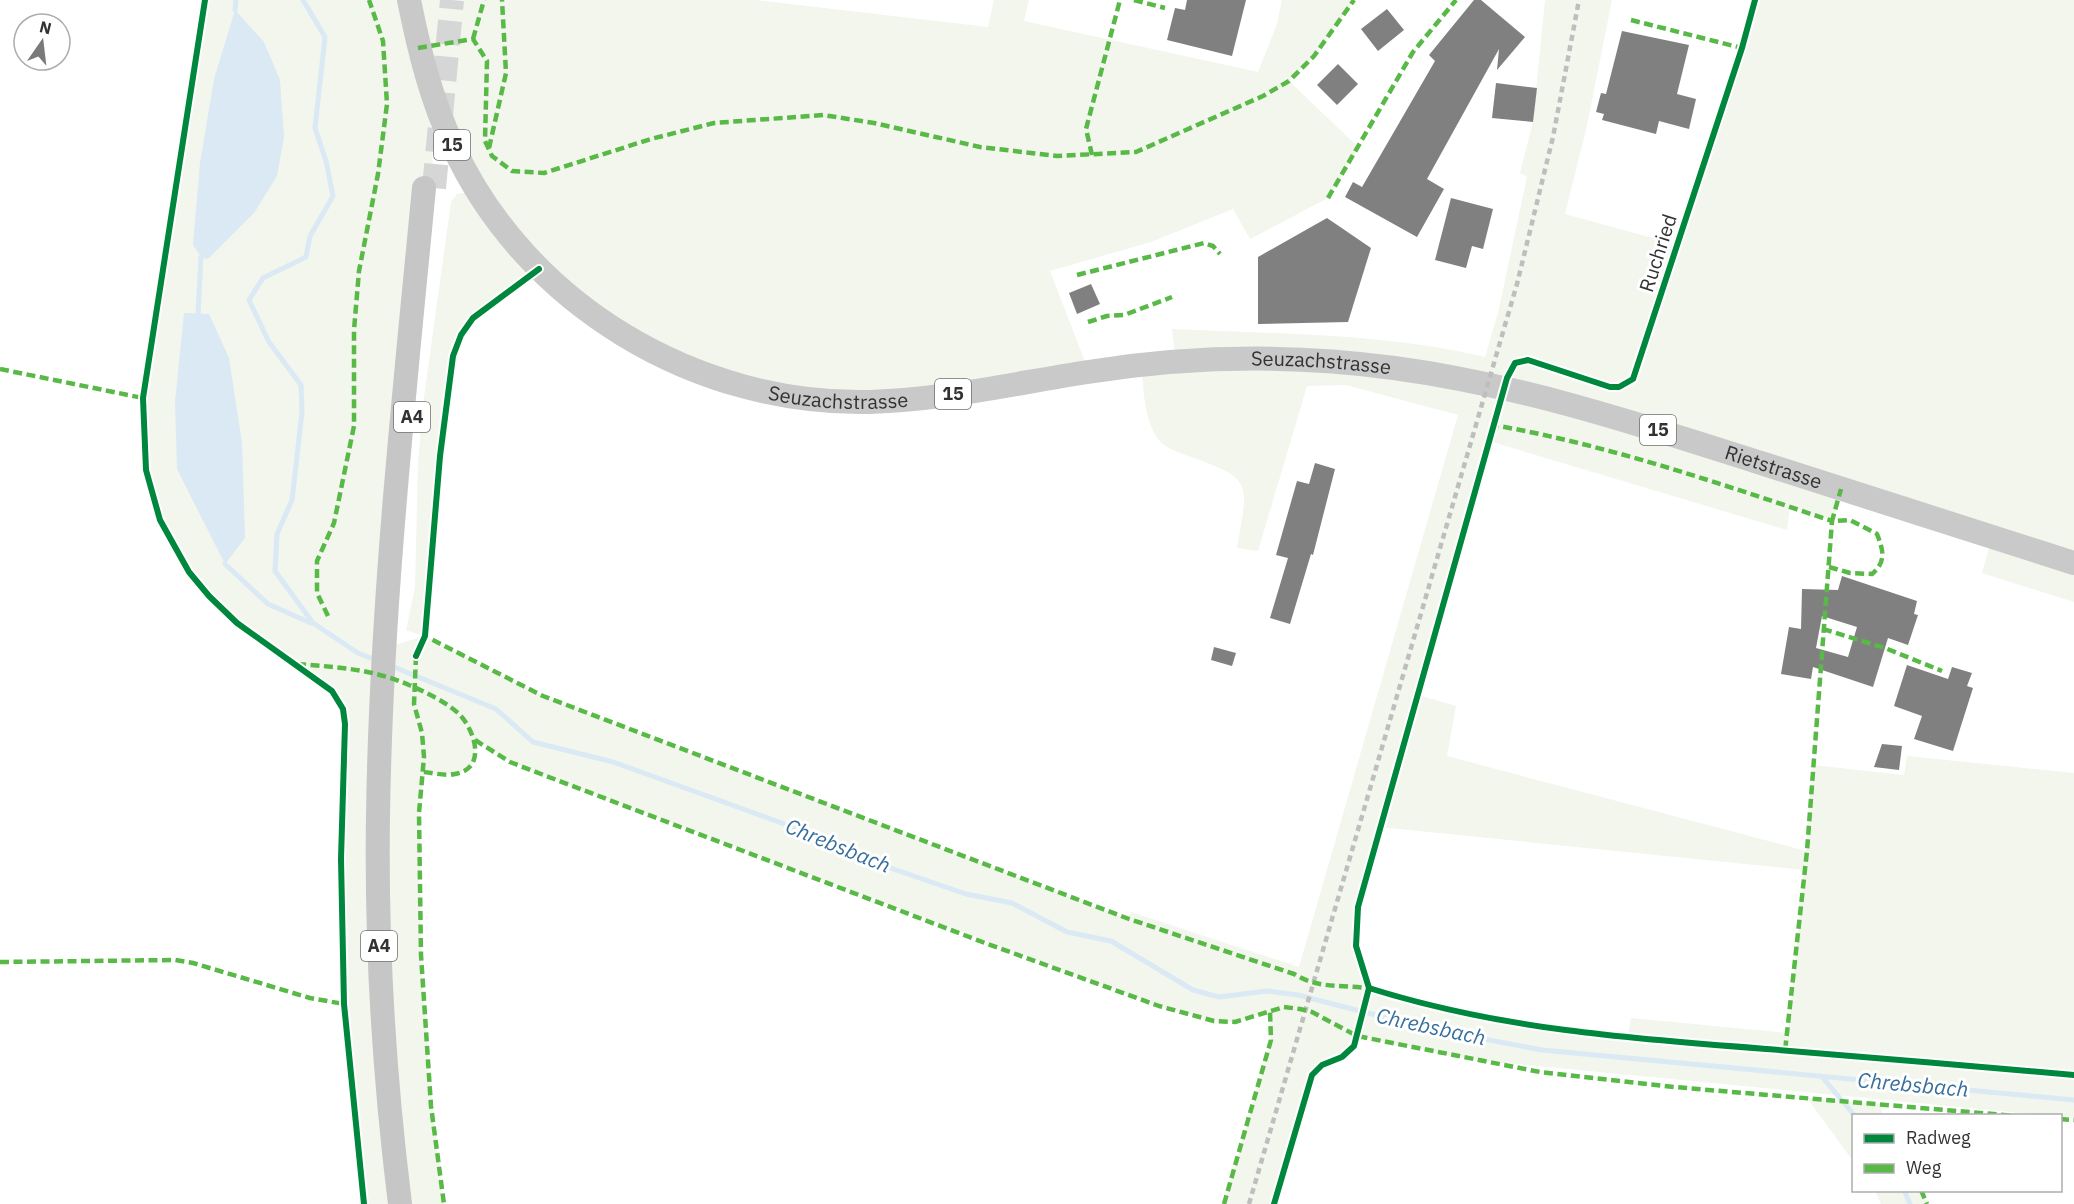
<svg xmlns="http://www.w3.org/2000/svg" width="2074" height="1204" font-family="'IBM Plex Sans',sans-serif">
<rect width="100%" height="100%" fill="#fff"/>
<g fill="#f2f6ed" fill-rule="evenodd">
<path d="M205,0H755L988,27L994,0H1029L1024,21L1258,72L1277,24L1282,0H1354L1314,56L1289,81L1358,147L1328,198L1250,239L1233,209L1151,242L1050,271L1089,372L869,402L690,370L539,269L473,318L461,335L453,356L440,456L425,636L543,696L1128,919L1131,912L1299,967L1458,415L1346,385L1307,386L1258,551L1237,548C1249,480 1253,479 1186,455C1177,452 1165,448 1159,440C1143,419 1144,389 1141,364L1176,362L1172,329C1277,334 1383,333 1485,357L1498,313L1527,177L1520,173L1533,122L1545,0H1612L1586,130L1565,214L1678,245L1742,48L1755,0H2074V602L1982,573L1992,537L1841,489L1832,521L1790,507L1787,530L1489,441L1418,695L1456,706L1447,756L1806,851L1812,765L1904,775L1907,756L2074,773V1118L1474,1060L1357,1036C1350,1061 1325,1056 1312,1075L1273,1204H1224L1271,1040L1269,1012L1235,1022L1214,1021L1159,1006L541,774L510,762L476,740C478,778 452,775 423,773C418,818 420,863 420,909C422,1008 431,1106 444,1204H364L344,1004L341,859L345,724L343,709L331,691L237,623L209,596L189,572L160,520L146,470L143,398ZM429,88L477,191L457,194L451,202L423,405L418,463L415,588L406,630L424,636L395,645L434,188ZM1379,827L1804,870L1788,1033L1631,1018L1628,1038C1541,1027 1454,1015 1370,988L1355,934L1358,907Z"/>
<polygon points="1807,1098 1881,1104 1882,1115 1854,1116 1853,1161"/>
<polygon points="1875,1191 1921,1191 1927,1204 1881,1204"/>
</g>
<g fill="#dae9f4">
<polygon points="235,10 264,42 280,80 284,137 277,176 254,213 208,259 201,257 193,245 200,163 214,79"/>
<polygon points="184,313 209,314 229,358 242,443 245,538 225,564 177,469 175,402"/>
</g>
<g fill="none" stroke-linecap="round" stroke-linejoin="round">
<g stroke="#dae9f4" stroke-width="5">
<polyline points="303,0 325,37 315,128 326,161 333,196 310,236 306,257 263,278 249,300 269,342 301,385 302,412 295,474 292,500 277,534 275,571 313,623 358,653 378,661"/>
<polyline points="235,10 236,0"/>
<polyline points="198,314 201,257"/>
<polyline points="225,564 268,604 311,623"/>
<polyline points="389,665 496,709 533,742 613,762 699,793 820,837 876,863 966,894 1012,903 1067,932 1111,941 1193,990 1219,997 1267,991 1298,995 1426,1028 1542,1050 2074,1100"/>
<polyline points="1823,1078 1855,1116"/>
<polyline points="1904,1190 1910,1204"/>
</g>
</g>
<g fill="#808080" fill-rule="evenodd">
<polygon points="1187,0 1246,0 1232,56 1167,40 1175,8 1185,10"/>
<polygon points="1474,0 1481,0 1525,37 1497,70 1499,49 1427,179 1444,189 1417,237 1345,197 1353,182 1362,187 1435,61 1429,55"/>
<polygon points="1387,9 1404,30 1378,51 1361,29"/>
<polygon points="1622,31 1689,45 1677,94 1696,99 1689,129 1659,121 1656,134 1602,120 1604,114 1596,112 1601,93 1606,94"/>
<polygon points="1338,64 1358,84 1337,105 1317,85"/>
<polygon points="1496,83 1537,88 1533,122 1492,118"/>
<polygon points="1451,198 1493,209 1483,249 1472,246 1466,268 1435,260"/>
<polygon points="1327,218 1371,248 1348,322 1258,324 1258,257"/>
<polygon points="1091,284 1100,304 1077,314 1069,293"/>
<polygon points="1315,463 1335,469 1313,555 1311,554 1290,624 1270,618 1288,558 1276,555 1297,481 1309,484"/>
<path d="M1842,576L1917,601L1914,614L1918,615L1908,645L1888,638L1873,687L1813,667L1811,679L1781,674L1789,627L1801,629L1802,589L1838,590ZM1822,616L1857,627L1848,657L1816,648Z"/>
<polygon points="1214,647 1236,653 1232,666 1211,660"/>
<polygon points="1907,665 1948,679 1952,667 1972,673 1967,686 1973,688 1953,751 1914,739 1922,716 1894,706"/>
<polygon points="1882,744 1902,746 1899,770 1874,767"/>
</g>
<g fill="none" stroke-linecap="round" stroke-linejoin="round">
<polyline stroke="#d6d6d6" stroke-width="24" stroke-dasharray="24 12" stroke-linecap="butt" points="434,188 452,0"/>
<path stroke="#c9c9c9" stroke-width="24" id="s1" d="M409,0C419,50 431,99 453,146C526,305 697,406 870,402C943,400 1016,383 1088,372C1189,356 1292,354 1394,368C1521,385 1642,425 1764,464C1867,497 1971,530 2074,563"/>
<path stroke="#c6c6c6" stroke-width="24" d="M400,1204C384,1075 376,946 378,816C381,606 404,397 424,188"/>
<polyline stroke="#bebebe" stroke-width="4.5" stroke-dasharray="6 4.5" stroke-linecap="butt" points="1249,1204 1517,284 1553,137 1579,0"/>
<g stroke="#58b947" stroke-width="4.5" stroke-dasharray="9 4.5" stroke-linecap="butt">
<polyline points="1134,0 1165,8"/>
<polyline points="1631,20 1742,48"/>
<polyline points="473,39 484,0"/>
<polyline points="418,48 473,39 487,61 485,141 492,156 512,171 544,173 651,139 714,123 823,115 874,123 980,147 1057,156 1136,152 1263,96 1289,81 1314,56 1354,0"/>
<polyline points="489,148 506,73 502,0"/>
<polyline points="1092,155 1086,129 1120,0"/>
<polyline points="1328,198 1413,52 1456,0"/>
<polyline points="1077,275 1204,243 1213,246 1220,254"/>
<polyline points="1088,322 1107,316 1124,315 1172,297"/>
<polyline points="0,369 143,398"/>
<path d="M1492,428L1493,425C1609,445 1721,484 1832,521L1807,851L1785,1051"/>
<path d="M1829,567L1850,573L1872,574C1887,561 1883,550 1877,534L1850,520L1832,521L1841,489"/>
<polyline points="328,616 317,593 317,561 334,523 354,426 354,330 359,271 378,174 387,104 383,41 369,0"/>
<polyline points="1823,629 1885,648 1942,671"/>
<path d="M425,631V636L543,696L1129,919L1294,974C1320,990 1344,984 1372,989"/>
<polyline points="416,656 414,704 422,733 424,757 419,813 421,955 431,1106 444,1204"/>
<path d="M297,664C336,667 373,669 409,685C426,692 448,703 460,715C475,731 487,769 455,774C446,776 433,773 423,772"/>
<polyline points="475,740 510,762 541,774 985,943 1159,1006 1214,1021 1235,1022 1284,1007 1300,1009 1312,1012 1357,1036 1540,1072 1674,1087 2016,1116"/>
<polyline points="0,962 175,960 193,963 310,998 344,1004"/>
<polyline points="2060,1119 2074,1120"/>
<polyline points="1921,1190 1927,1204"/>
<polyline points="1224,1204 1271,1040 1270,1012"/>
</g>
<defs>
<g id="cycleway">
<polyline points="205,0 143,398 146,470 160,520 189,572 209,596 237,623 332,691 343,709 345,724 341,859 344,1004 364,1204"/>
<polyline points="416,656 425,636 440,456 453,356 461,335 473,318 539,269"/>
<path d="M1369,988C1498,1029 1633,1039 1767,1049C1869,1057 1972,1066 2074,1075"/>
<polyline points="1274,1204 1312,1075 1322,1065 1342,1057 1354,1046 1369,988 1356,946 1358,907 1507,378 1515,363 1528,360 1610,387 1619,387 1633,379 1742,48 1755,0"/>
</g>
</defs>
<use href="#cycleway" stroke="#fff" stroke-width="10"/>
<use href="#cycleway" stroke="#00873e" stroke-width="6"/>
</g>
<g text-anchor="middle" stroke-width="6" stroke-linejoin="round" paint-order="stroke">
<g fill="#fff" stroke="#707070" stroke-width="1.5">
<rect x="434" y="130" width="36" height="30" rx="4.5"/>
<rect x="935" y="379" width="36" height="30" rx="4.5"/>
<rect x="394" y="402" width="36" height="30" rx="4.5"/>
<rect x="1640" y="415" width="36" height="30" rx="4.5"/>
<rect x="361" y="931" width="36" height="30" rx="4.5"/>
</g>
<g font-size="18" font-weight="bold" fill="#323232">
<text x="452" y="151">15</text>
<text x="953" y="400">15</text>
<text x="412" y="423">A4</text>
<text x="1658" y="436">15</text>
<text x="379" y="952">A4</text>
</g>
<g font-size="20" fill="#323232" stroke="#fff">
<text transform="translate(1658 253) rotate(-72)" y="7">Ruchried</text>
<text dy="7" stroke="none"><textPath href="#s1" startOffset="1124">Seuzachstrasse</textPath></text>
<text dy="7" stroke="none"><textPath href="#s1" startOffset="638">Seuzachstrasse</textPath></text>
<text dy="7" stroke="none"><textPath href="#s1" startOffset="1590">Rietstrasse</textPath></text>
</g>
<g font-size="21" font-style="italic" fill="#376f9c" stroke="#fff">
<text transform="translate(838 846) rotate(22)" y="7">Chrebsbach</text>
<text transform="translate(1431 1027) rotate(12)" y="7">Chrebsbach</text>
<text transform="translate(1913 1085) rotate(5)" y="7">Chrebsbach</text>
</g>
</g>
<rect x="1852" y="1114" width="210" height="78" fill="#ffffff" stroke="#adadad" stroke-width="1.5"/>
<rect x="1864" y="1134" width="30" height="9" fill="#00873e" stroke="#adadad" stroke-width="1.5"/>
<text x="1906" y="1144" font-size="18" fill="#323232">Radweg</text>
<rect x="1864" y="1164" width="30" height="9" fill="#58b947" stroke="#adadad" stroke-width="1.5"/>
<text x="1906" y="1174" font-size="18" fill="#323232">Weg</text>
<g transform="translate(42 42) rotate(14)"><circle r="28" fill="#ffffff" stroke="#adadad" stroke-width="1.5"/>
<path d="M0-4.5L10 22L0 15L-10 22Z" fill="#7a7a7a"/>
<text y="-9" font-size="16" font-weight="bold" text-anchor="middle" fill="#323232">N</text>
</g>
</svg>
